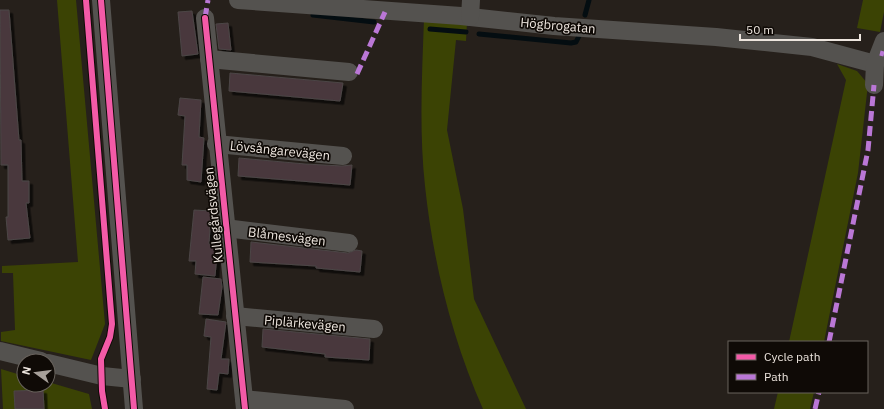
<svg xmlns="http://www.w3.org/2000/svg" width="884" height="409" font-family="'IBM Plex Sans',sans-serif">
<defs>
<filter id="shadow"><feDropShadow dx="3.5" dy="3.5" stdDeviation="0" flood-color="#0009"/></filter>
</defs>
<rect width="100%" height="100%" fill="#26201b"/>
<g fill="#3b4304">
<polygon points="57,0 76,0 105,324 91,360 1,341 1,332 15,330 13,273 2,273 2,266 78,262"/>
<polygon points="863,0 884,0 884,12 880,32 857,28"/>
<path d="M424,19L467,22L466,41L456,40L447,130L463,209L474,299L526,409H483C452,339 433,262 425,186C419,131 422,75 424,19Z"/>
<polygon points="837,64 857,71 868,84 858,173 824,342 789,342 846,80"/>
<polygon points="1,369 24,376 24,385 48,385 48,382 89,394 92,409 3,409"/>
<polygon points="778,392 814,392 810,409 774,409"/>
</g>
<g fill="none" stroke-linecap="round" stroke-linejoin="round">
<g stroke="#040d11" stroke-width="5">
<polyline points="313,15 374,22"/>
<polyline points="585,15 589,0"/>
<polyline points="430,29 466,32"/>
<polyline points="479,34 571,43 576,42 579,36"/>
</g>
</g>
<g fill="#48383e" stroke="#4c4646" filter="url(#shadow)">
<polygon points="0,10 9,10 19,140 21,140 22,181 29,181 29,203 26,203 30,238 8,240 6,217 8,217 8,165 1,165"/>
<polygon points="192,11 198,54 182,56 178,12"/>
<polygon points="228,23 231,50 219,49 216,24"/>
<polygon points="230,73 343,83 340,101 229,91"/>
<polygon points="180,98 201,100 199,137 204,138 201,182 187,180 187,165 182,165 185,116 178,115"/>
<polygon points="239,158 305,164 342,166 352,165 350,185 238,176"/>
<polygon points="194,210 211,211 209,244 218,245 215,276 195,274 196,261 189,261"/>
<polygon points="251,242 348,253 356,250 362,251 360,272 316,268 316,266 250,262"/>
<polygon points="203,277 221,279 222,287 218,315 199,314"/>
<polygon points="206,319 226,322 221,359 229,359 228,374 219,373 217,390 207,389 211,337 204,336"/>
<polygon points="263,329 370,339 369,360 325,357 325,354 262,347"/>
<polygon points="43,390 44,409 15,409 14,391"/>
</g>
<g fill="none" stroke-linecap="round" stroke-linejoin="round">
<g stroke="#54524f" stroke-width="18">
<polyline points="101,0 134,409"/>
<polyline points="238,0 461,16 554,26 716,37 812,47 875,64"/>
<polyline points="470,17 471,0"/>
<polyline points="205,18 245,409"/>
<polyline points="209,59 349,72"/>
<polyline points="874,85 875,64 884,41"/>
<polyline points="216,144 343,156"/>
<polyline points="225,228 349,243"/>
<polyline points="235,316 374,329"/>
<polyline points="0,351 41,361"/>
<polyline points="48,363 102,376 132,379"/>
<polyline points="244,399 345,409"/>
</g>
<g stroke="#ba77d6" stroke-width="5" stroke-dasharray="10 5" stroke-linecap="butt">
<polyline points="205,18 208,0"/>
<polyline points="880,53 884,54"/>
<polyline points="357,74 385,12"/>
<polyline points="829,342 868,150 874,85"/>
<polyline points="815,409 819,392"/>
</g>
<defs>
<g id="cycleway">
<polyline points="86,0 112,324 110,337 101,359 102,391 105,409"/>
<polyline points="101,0 134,409"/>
<polyline points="205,18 245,409"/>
</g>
</defs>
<use href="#cycleway" stroke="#0f0a06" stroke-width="8"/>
<use href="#cycleway" stroke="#f35aa7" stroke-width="6"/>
</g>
<g text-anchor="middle" stroke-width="3.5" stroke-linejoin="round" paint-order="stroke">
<g font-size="13" fill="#ede5de" stroke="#0f0a06">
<text transform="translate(558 25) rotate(5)" y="5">Högbrogatan</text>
<text transform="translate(280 150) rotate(6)" y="5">Lövsångarevägen</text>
<text transform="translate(213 215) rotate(-96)" y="5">Kullegårdsvägen</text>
<text transform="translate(287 236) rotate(7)" y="5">Blåmesvägen</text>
<text transform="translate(305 323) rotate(5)" y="5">Piplärkevägen</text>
</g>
</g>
<rect x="728" y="341" width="140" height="52" fill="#0f0a06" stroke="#68625c"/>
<rect x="736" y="354" width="20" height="6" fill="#f35aa7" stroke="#68625c"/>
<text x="764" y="361" font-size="12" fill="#ede5de">Cycle path</text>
<rect x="736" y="374" width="20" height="6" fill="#ba77d6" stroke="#68625c"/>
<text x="764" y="381" font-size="12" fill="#ede5de">Path</text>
<g transform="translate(36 373) rotate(284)"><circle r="19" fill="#0f0a06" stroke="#68625c"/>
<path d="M0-3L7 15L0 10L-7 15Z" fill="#a7a09a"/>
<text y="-6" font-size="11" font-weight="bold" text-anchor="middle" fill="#ede5de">N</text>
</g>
<path d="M740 34v6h120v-6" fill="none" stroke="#ede5de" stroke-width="2"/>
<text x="746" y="34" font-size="12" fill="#ede5de" stroke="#0f0a06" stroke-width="3" paint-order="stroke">50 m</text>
</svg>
